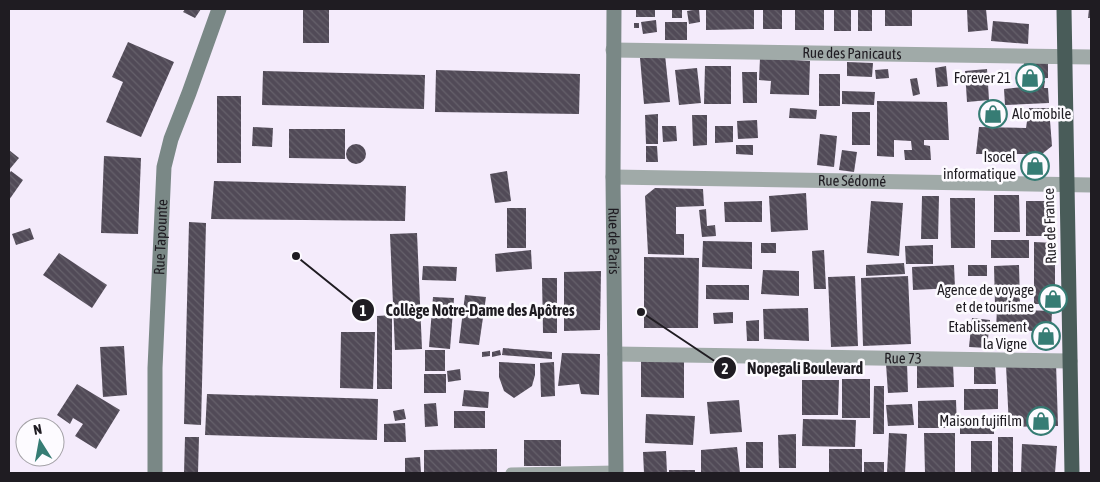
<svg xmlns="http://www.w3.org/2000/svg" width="1100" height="482" font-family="'Asap Condensed',sans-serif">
<defs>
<pattern id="building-back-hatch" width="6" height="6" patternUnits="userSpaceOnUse" patternTransform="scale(1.25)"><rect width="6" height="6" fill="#514a57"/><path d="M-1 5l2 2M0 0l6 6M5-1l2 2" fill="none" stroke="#66616b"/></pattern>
</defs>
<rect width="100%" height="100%" fill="#f4ebfb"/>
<g fill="url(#building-back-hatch)">
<polygon points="185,9 201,9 195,18 183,12"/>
<rect x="303" y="9" width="26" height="34"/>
<rect x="636" y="9" width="19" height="8"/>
<rect x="672" y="9" width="10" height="9"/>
<polygon points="699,9 700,22 689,24 687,11"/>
<polygon points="706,9 754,9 754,29 706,30"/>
<rect x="763" y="9" width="19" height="20"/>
<rect x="795" y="9" width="29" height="21"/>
<rect x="834" y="9" width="17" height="22"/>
<rect x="858" y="9" width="14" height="22"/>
<rect x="885" y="9" width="27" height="17"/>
<polygon points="967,9 986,9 988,30 968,32"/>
<polygon points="1089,9 1091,9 1091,18 1088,18"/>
<polygon points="656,20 657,32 643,34 641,22"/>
<polygon points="993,21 1029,24 1028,44 991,41"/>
<rect x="665" y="22" width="22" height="18"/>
<rect x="634" y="23" width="5" height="5"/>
<polygon points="128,42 174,62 141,137 106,122 123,82 112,77"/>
<polygon points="665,55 670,102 644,104 640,58"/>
<polygon points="760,58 810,61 809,95 770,94 771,81 759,80"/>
<polygon points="847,62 873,63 872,77 847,76"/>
<polygon points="1024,63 1048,63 1048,78 1024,79"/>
<polygon points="705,66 731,66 731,104 704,104"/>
<polygon points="946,66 948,86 937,87 935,68"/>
<polygon points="697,68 701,103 679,105 675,70"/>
<polygon points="888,69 889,78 876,79 875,70"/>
<polygon points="987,69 989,100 967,102 965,71"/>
<polygon points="436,70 580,74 579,114 435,112"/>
<polygon points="263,71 425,75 424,109 262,105"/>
<polygon points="742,72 757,72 757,103 743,103"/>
<rect x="819" y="74" width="21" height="32"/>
<polygon points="917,78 920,94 913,96 910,79"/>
<polygon points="1045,81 1044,88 1048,88 1049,103 1005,105 1004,89 1022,87 1023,83"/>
<polygon points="842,91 875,92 874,105 842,104"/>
<rect x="217" y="96" width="24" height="67"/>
<polygon points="877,101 947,102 949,140 924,140 924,145 930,146 931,160 905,160 904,150 912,150 911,141 894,140 894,157 877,156"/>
<polygon points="790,108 817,110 816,119 789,118"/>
<polygon points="1029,108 1049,108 1052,146 1042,154 976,154 979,127 1026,128"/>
<rect x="852" y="112" width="18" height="33"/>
<polygon points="658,114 658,144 646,144 645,115"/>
<polygon points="692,115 707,115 707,145 693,146"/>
<polygon points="757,120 758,138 738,139 737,121"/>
<polygon points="662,126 676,126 677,141 663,142"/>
<polygon points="715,126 733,126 733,142 715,143"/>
<polygon points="253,127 273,128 272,147 252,146"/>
<polygon points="289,129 345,129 345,159 289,158"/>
<polygon points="820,134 837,136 834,167 817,165"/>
<circle cx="356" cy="154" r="10"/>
<polygon points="736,145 753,145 753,155 736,154"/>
<polygon points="646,146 657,146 658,162 646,162"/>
<polygon points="9,150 19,158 9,170"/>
<polygon points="842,150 857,152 854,172 839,170"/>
<polygon points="104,156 141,158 138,234 101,233"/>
<polygon points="11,171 23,180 9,200 9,174"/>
<polygon points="507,171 511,201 495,203 490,174"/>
<polygon points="214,181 406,186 405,221 211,219"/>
<polygon points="655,188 703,189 704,206 676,207 676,234 684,234 684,255 648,254 645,196"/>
<polygon points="806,193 808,230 771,232 769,196"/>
<polygon points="994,195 1019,195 1020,232 994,232"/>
<polygon points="922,196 939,196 938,239 921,239"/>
<polygon points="950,198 975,198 975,248 951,248"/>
<polygon points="762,201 762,222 725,222 724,202"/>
<polygon points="871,201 903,203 899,256 867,253"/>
<rect x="1026" y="201" width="25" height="35"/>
<rect x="507" y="208" width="19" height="40"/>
<polygon points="706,209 707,226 715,225 716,236 702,237 699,210"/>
<polygon points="189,222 206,223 201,425 184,424"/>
<polygon points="30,228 34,239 16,245 12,234"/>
<polygon points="417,233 422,349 395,350 390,234"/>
<rect x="991" y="240" width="38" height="18"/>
<polygon points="703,241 752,242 752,269 702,267"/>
<polygon points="1034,242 1055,243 1055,304 1034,304"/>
<rect x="761" y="243" width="15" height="10"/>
<polygon points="933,245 933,264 906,264 905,246"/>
<polygon points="531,250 532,269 496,272 495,254"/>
<polygon points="824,250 826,289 814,289 812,251"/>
<polygon points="59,253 107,285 92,308 43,275"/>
<polygon points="644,257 699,258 698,328 644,328"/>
<polygon points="904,263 905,274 866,276 866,265"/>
<polygon points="954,265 955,288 913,290 912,267"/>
<rect x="968" y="265" width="19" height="11"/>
<polygon points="1019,265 1020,304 995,305 994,266"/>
<polygon points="423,266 457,267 456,281 422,280"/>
<polygon points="763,270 799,271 799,296 761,294"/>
<polygon points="601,271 600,330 564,331 564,272"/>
<polygon points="855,276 858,346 831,347 828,277"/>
<polygon points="908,276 911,344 863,346 861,278"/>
<polygon points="542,278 557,278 557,333 543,333"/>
<polygon points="706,285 749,285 749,300 706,299"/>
<polygon points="465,295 486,297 479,345 459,343"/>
<polygon points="433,297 454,298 450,349 429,347"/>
<polygon points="808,308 809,341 764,339 763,309"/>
<polygon points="997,309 1052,311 1051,332 996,329"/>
<polygon points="733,312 733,323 714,324 713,313"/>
<polygon points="392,315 392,389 377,389 377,316"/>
<polygon points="972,318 990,320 987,348 969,347"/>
<polygon points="759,320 759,341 747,341 746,321"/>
<polygon points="341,332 375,332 373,389 340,388"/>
<polygon points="124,346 127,395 103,397 100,347"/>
<polygon points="503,348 552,352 552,359 502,355"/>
<rect x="425" y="350" width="20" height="21"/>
<polygon points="500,350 501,355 492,357 492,352"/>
<polygon points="490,351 490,356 482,357 482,352"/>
<polygon points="562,353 600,354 599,395 581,394 579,384 558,386"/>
<polygon points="641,358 684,358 684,398 641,397"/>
<polygon points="499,362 535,364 535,375 532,386 514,398 504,391 499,377"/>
<polygon points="554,362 555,396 541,397 540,363"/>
<polygon points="907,363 908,392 888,393 886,364"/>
<polygon points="917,363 953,363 954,387 917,388"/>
<polygon points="974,363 995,363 996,384 974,384"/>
<polygon points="1056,363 1058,426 1009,427 1006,365"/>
<polygon points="460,369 461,380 448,382 447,371"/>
<rect x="424" y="374" width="22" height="19"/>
<rect x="842" y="379" width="28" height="39"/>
<polygon points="802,380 839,380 838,415 802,415"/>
<polygon points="77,384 120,410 96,449 75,436 83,424 73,418 70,424 57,415"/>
<polygon points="874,386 884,386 884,434 873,434"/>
<polygon points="964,389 998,389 998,409 964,410"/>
<polygon points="464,390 489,392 488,408 462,406"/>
<polygon points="207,394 378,399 377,440 205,435"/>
<polygon points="739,400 742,432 710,434 707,402"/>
<polygon points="956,400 957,428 918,428 918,401"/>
<polygon points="436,403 438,426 425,427 424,404"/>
<polygon points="912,404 914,425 888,426 886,405"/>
<polygon points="404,409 406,419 395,421 393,411"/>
<rect x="454" y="411" width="31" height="17"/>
<polygon points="646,414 695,416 693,445 645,443"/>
<rect x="960" y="418" width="34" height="16"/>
<polygon points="803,419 856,420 855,447 802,446"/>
<polygon points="405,423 406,442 384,442 384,424"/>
<polygon points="889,433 907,434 905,473 887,473"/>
<polygon points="924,433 955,433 955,473 925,473"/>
<polygon points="796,434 796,468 779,468 778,435"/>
<polygon points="185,437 199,437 198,473 184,473"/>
<rect x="998" y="437" width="15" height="36"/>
<rect x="524" y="440" width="37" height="26"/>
<rect x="971" y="441" width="21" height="32"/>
<rect x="746" y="442" width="17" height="26"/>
<polygon points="1022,444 1057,446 1055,473 1021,473"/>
<polygon points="737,447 740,473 701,473 701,450"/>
<polygon points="497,449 497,473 424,473 424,450"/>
<rect x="829" y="449" width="33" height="24"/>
<polygon points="666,451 667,473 644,473 643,452"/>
<polygon points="420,457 421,473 405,473 405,458"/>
<rect x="864" y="462" width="20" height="11"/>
<rect x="669" y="470" width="26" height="3"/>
</g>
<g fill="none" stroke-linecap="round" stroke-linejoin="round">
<polyline stroke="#a0aaa8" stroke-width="11" points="511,473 616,471"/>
<g stroke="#a0aaa8" stroke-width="15">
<path id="s1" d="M613,50L1091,57"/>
<path id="s2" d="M613,177L1091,185"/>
<path id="s3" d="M615,354L1070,361"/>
</g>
<g stroke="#7a8886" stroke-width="15">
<path id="s4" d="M614,9L613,177L616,473"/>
<path id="s5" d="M155,473V368L164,167L171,139L189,93L219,9"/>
</g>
<polyline stroke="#495c59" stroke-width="15" points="1064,9 1072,473"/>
</g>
<defs>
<symbol id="shop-ring" viewBox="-11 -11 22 22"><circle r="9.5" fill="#fdfbff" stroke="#367c74" stroke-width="1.5"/><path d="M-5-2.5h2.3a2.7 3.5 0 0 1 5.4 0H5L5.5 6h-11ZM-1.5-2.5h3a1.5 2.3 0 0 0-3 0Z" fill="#367c74"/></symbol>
</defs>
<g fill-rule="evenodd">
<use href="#shop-ring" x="1014" y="62" width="32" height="32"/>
<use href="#shop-ring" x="977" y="98" width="32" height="32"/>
<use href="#shop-ring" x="1019" y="150" width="32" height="32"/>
<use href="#shop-ring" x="1037" y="283" width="32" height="32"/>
<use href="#shop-ring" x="1030" y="320" width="32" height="32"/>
<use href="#shop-ring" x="1025" y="405" width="32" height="32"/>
</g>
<g text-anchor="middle" stroke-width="5" stroke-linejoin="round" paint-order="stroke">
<g font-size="15" fill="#1f1c22" stroke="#fdfbff">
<text dy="5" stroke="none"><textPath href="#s1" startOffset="239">Rue des Panicauts</textPath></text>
<text dy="5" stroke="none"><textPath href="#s2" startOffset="239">Rue Sédomé</textPath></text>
<text transform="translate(1050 226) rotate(-92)" y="5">Rue de France</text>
<text dy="5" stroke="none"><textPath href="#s5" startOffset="236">Rue Tapounte</textPath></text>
<text dy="5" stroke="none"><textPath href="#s4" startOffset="232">Rue de Paris</textPath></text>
<text dy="5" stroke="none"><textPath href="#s3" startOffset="288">Rue 73</textPath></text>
</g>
<g font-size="15" fill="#1f1c22" stroke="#fdfbff" text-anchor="end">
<text x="1011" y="83">Forever 21</text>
<text x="1012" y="119" text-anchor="start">Alo mobile</text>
<text x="1016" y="162">Isocel<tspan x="1016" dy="17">informatique</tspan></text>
<text x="1034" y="295">Agence de voyage<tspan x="1034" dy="17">et de tourisme</tspan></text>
<text x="1027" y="332">Etablissement<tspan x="1027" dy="17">la Vigne</tspan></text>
<text x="1022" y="426">Maison fujifilm</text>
</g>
</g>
<path fill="none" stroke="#1f1c22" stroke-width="2" d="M296 256L363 310M641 312L725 368"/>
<g fill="#1f1c22" stroke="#fdfbff" stroke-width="2">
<circle cx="296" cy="256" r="5"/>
<circle cx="641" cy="312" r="5"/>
<circle cx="363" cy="310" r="12"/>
<circle cx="725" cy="368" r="12"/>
</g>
<g font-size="15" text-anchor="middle" font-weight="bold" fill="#fff">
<text x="363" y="316">1</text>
<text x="725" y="374">2</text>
</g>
<g font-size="16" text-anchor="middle" font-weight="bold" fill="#1f1c22" stroke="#fdfbff" stroke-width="5" stroke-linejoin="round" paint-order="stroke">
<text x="480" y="316">Collège Notre-Dame des Apôtres</text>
<text x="805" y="374">Nopegali Boulevard</text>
</g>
<rect width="1100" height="482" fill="none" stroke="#1f1c22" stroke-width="20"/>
<g transform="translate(40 442) rotate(349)"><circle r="24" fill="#fdfbff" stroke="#a4a2a7"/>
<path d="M0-4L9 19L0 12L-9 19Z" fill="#367c74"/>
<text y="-8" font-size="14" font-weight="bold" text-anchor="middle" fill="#1f1c22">N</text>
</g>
</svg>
